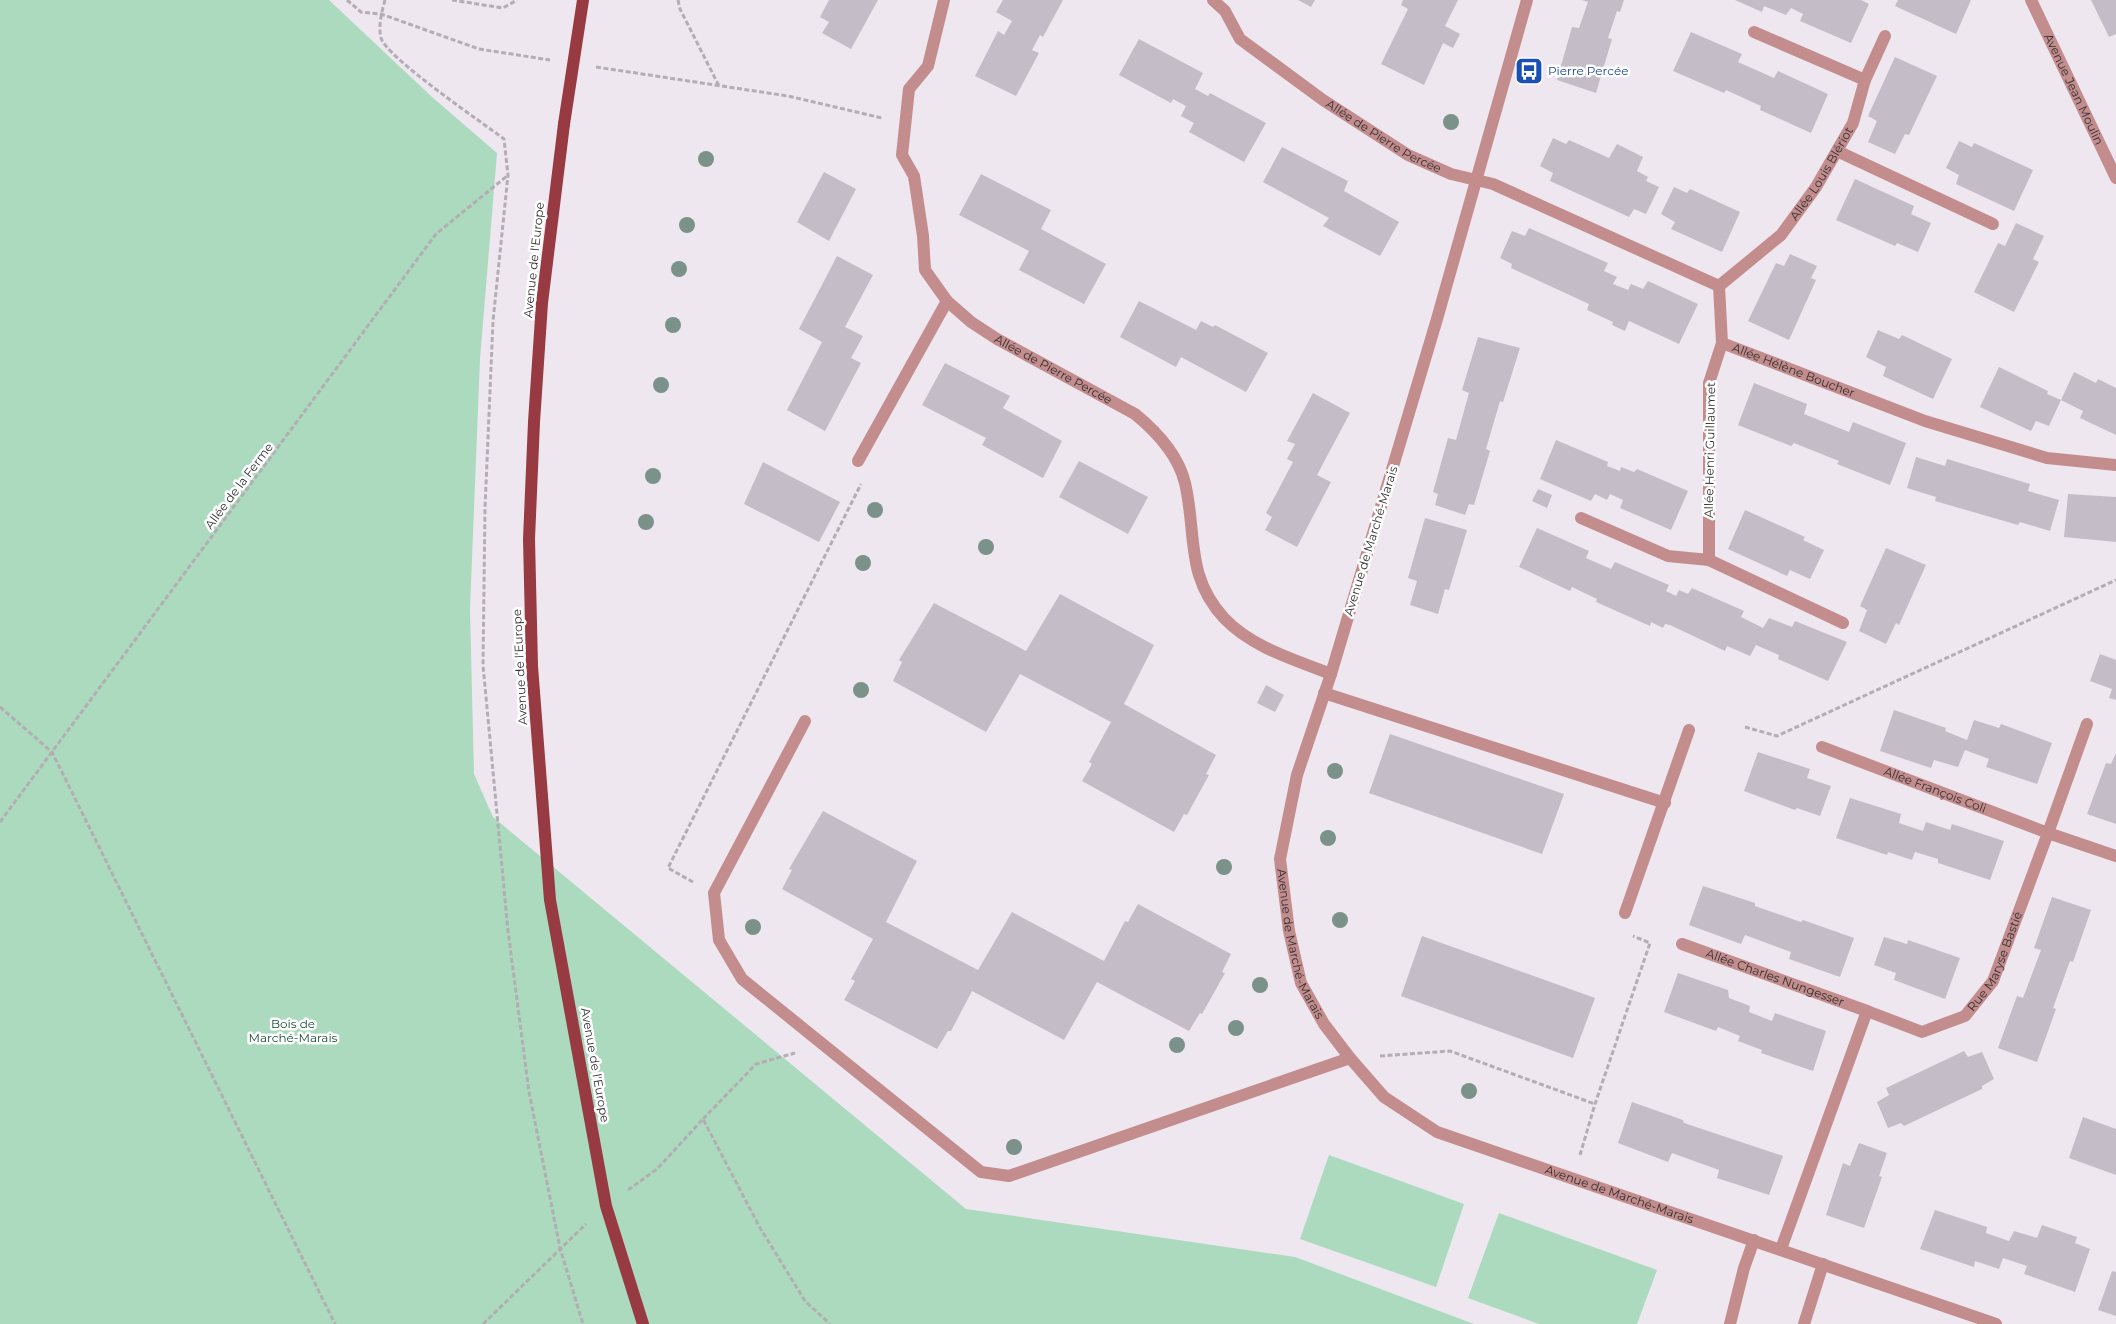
<svg xmlns="http://www.w3.org/2000/svg" width="2116" height="1324" font-family="Montserrat,sans-serif">
<rect width="100%" height="100%" fill="#efe7f0"/>
<g fill="#abdabe">
<polygon points="0,0 329,0 432,97 497,153 480,359 470,609 474,774 493,817 966,1209 1295,1257 1474,1324 0,1324"/>
<polygon points="1329,1155 1464,1204 1436,1287 1300,1239"/>
<polygon points="1499,1213 1657,1270 1637,1324 1539,1324 1468,1298"/>
</g>
<g fill="#c4bcc6">
<polygon points="829,0 878,0 851,49 822,33 829,22 820,17"/>
<polygon points="1003,0 1063,0 1043,37 1040,35 1032,50 1039,53 1016,96 975,76 998,31 1004,35 1012,21 996,12"/>
<polygon points="1298,0 1315,0 1311,7"/>
<polygon points="1403,0 1458,0 1445,26 1460,34 1453,48 1443,43 1424,85 1381,64 1408,9 1401,5"/>
<polygon points="1582,0 1624,0 1620,12 1617,11 1608,38 1612,39 1596,93 1557,80 1572,27 1579,28 1588,2"/>
<polygon points="1735,0 1861,0 1869,4 1851,43 1800,21 1803,14 1791,8 1786,15 1764,6 1762,12"/>
<polygon points="1898,0 1971,0 1956,34 1895,6"/>
<polygon points="2091,0 2116,0 2116,34 2109,37"/>
<polygon points="1691,32 1742,54 1738,62 1774,78 1778,71 1828,94 1811,133 1760,110 1761,106 1726,90 1724,93 1673,71"/>
<polygon points="1139,39 1203,73 1195,89 1208,96 1210,93 1266,123 1244,162 1189,132 1194,123 1181,116 1186,106 1173,99 1171,103 1119,75"/>
<polygon points="1895,57 1937,76 1909,135 1905,134 1895,154 1868,142 1877,121 1868,116"/>
<polygon points="1553,138 1566,144 1569,140 1609,158 1617,144 1643,157 1637,171 1648,177 1646,181 1659,187 1646,214 1634,209 1629,217 1550,181 1553,173 1540,166"/>
<polygon points="1959,141 1972,147 1974,143 2033,170 2014,211 1956,184 1959,175 1946,168"/>
<polygon points="1282,147 1348,181 1344,191 1399,222 1380,256 1323,226 1329,218 1263,182"/>
<polygon points="824,172 856,189 829,241 797,222"/>
<polygon points="981,174 1051,210 1041,229 1106,264 1084,304 1019,270 1029,251 959,215"/>
<polygon points="1855,179 1914,206 1911,214 1931,223 1918,252 1897,243 1895,246 1836,220"/>
<polygon points="1674,187 1687,193 1690,189 1740,212 1722,252 1671,229 1675,222 1661,214"/>
<polygon points="2016,223 2044,236 2033,259 2039,262 2014,312 1974,292 1998,243 2005,246"/>
<polygon points="1529,228 1608,263 1604,271 1617,277 1613,284 1628,290 1631,284 1643,289 1648,281 1698,304 1679,344 1629,321 1625,331 1612,325 1613,322 1587,310 1589,304 1511,268 1512,264 1500,258 1512,231 1525,236"/>
<polygon points="1790,254 1817,266 1811,278 1816,280 1789,340 1748,321 1776,263 1784,266"/>
<polygon points="837,256 873,275 845,327 863,336 851,358 861,363 825,431 787,410 822,342 799,329"/>
<polygon points="1139,301 1196,330 1201,321 1213,327 1215,325 1268,353 1246,392 1181,357 1176,367 1120,337"/>
<polygon points="1878,330 1899,339 1902,335 1952,359 1933,399 1883,376 1886,367 1866,357"/>
<polygon points="1478,337 1520,348 1503,402 1500,401 1486,449 1490,451 1474,505 1469,504 1465,515 1435,505 1438,494 1433,492 1448,438 1456,440 1469,393 1462,390"/>
<polygon points="945,363 1010,396 1003,408 1062,441 1043,478 982,445 986,438 922,405"/>
<polygon points="1999,367 2048,391 2047,394 2061,400 2049,426 2036,421 2031,431 1980,407"/>
<polygon points="2074,372 2096,383 2098,379 2116,388 2116,435 2080,418 2083,411 2061,400"/>
<polygon points="1754,383 1807,404 1804,414 1849,432 1853,422 1906,443 1890,485 1837,464 1839,461 1794,443 1791,446 1738,425"/>
<polygon points="1313,393 1350,413 1317,475 1331,482 1297,547 1265,530 1272,517 1266,513 1293,462 1287,459 1295,444 1287,441"/>
<polygon points="1556,440 1608,462 1607,466 1620,471 1621,467 1634,472 1637,469 1688,491 1671,530 1620,508 1623,500 1610,494 1607,500 1595,494 1591,501 1540,479"/>
<polygon points="1916,457 1945,466 1947,459 2030,484 2028,491 2059,500 2050,531 2020,522 2018,525 1935,501 1936,497 1907,488"/>
<polygon points="1079,461 1148,497 1128,534 1059,497"/>
<polygon points="763,462 840,502 819,542 744,504"/>
<polygon points="1538,489 1552,495 1547,508 1532,501"/>
<polygon points="2068,494 2116,497 2116,542 2064,537"/>
<polygon points="1745,510 1805,537 1803,540 1824,550 1810,579 1790,570 1787,576 1728,549"/>
<polygon points="1425,518 1467,530 1449,590 1445,589 1438,614 1410,605 1417,581 1408,578"/>
<polygon points="1537,528 1589,551 1586,558 1611,569 1615,562 1669,585 1666,591 1676,596 1679,590 1688,594 1692,588 1744,611 1741,617 1763,628 1769,618 1792,627 1795,621 1847,642 1828,681 1778,659 1779,655 1756,645 1750,656 1727,646 1725,651 1670,625 1665,624 1663,628 1651,622 1650,626 1596,602 1597,599 1572,587 1570,591 1519,567"/>
<polygon points="1886,548 1926,565 1899,625 1896,623 1886,644 1859,631 1867,610 1860,606"/>
<polygon points="1060,594 1154,645 1124,704 1216,755 1206,774 1209,775 1187,815 1184,814 1174,832 1082,781 1092,764 1089,762 1111,722 1020,674 986,732 893,681 902,662 899,660 934,603 1026,651"/>
<polygon points="2100,654 2116,660 2116,700 2109,698 2112,689 2090,681"/>
<polygon points="1266,685 1284,695 1275,712 1257,703"/>
<polygon points="1894,710 1946,728 1945,731 1967,740 1974,720 1999,728 2001,724 2052,743 2037,784 1986,767 1989,759 1965,750 1958,767 1934,760 1931,768 1880,751"/>
<polygon points="1390,734 1564,794 1542,854 1369,793"/>
<polygon points="1758,752 1810,769 1807,778 1831,786 1820,816 1797,808 1795,810 1744,791"/>
<polygon points="2116,753 2116,824 2087,814 2106,763 2111,764"/>
<polygon points="1850,798 1901,814 1899,823 1923,831 1926,822 1950,830 1952,824 2004,841 1990,880 1938,863 1938,859 1915,852 1912,860 1888,852 1887,855 1836,838"/>
<polygon points="823,811 917,861 886,922 978,970 1012,912 1104,961 1125,921 1128,922 1138,904 1231,954 1222,972 1225,973 1202,1014 1200,1013 1189,1031 1097,982 1064,1040 972,991 951,1031 948,1031 937,1049 844,1000 855,981 851,979 873,939 782,889 792,870 789,869"/>
<polygon points="1703,886 1755,903 1755,906 1801,922 1803,920 1854,938 1840,977 1789,959 1791,952 1745,935 1741,944 1689,925"/>
<polygon points="2052,897 2091,910 2073,962 2070,961 2053,1008 2056,1009 2037,1062 1998,1048 2017,996 2023,998 2041,950 2034,948"/>
<polygon points="1422,936 1595,998 1573,1058 1401,996"/>
<polygon points="1884,937 1907,944 1908,940 1960,958 1945,999 1894,980 1896,973 1874,965"/>
<polygon points="1678,973 1728,990 1729,998 1750,1006 1749,1012 1772,1021 1775,1013 1826,1031 1813,1071 1761,1053 1762,1050 1738,1041 1740,1036 1718,1027 1716,1031 1664,1012"/>
<polygon points="1964,1051 1968,1057 1982,1052 1994,1079 1982,1086 1982,1089 1904,1126 1901,1123 1888,1128 1877,1102 1889,1095 1886,1088"/>
<polygon points="1632,1102 1683,1120 1684,1123 1783,1156 1769,1195 1717,1178 1719,1170 1672,1153 1668,1162 1618,1143"/>
<polygon points="2083,1117 2116,1129 2116,1175 2069,1158"/>
<polygon points="1859,1143 1887,1153 1879,1176 1882,1177 1864,1228 1826,1215 1843,1163 1850,1166"/>
<polygon points="1935,1210 1987,1227 1986,1233 2009,1241 2014,1231 2037,1238 2042,1225 2077,1237 2075,1243 2090,1249 2075,1292 2024,1274 2027,1266 2003,1258 1999,1269 1975,1261 1974,1267 1920,1249"/>
<polygon points="2112,1271 2116,1272 2116,1316 2098,1310"/>
</g>
<g fill="none" stroke-linecap="round" stroke-linejoin="round">
<g stroke="#b3adb4" stroke-width="3" stroke-dasharray="5 2.5" stroke-linecap="butt">
<polyline points="347,0 361,12 381,14 479,49 550,60"/>
<path d="M385,0C382,11 378,26 381,38C387,58 483,123 504,139L508,175L493,321L485,508L483,665L508,931L529,1092L560,1248L583,1324"/>
<polyline points="452,0 503,8 517,0"/>
<polyline points="678,0 680,9 719,86"/>
<polyline points="596,67 788,96 882,118"/>
<polyline points="0,707 52,752 335,1324"/>
<polyline points="1745,727 1777,736 2116,580"/>
<polyline points="0,822 436,234 507,176"/>
<polyline points="693,882 668,868 861,484"/>
<polyline points="1380,1056 1450,1051 1595,1104"/>
<polyline points="703,1119 756,1064 795,1053"/>
<polyline points="1580,1155 1595,1104 1650,943 1633,936"/>
<polyline points="628,1190 657,1169 703,1119 759,1226 805,1301 830,1324"/>
<polyline points="483,1324 586,1224"/>
</g>
<g stroke="#c38d8d" stroke-width="12">
<path id="s1" d="M944,0L928,66L909,89L902,155L914,176L923,236L925,270L947,301L971,322L997,339L1135,414C1157,432 1178,454 1185,483C1197,534 1185,576 1224,618C1251,647 1295,660 1331,674"/>
<path id="s2" d="M1213,0L1225,11L1240,39L1323,100L1408,155L1451,174L1493,184L1719,286L1722,343L1925,421L2047,458L2116,465"/>
<path id="s3" d="M1527,0L1437,319L1331,674L1297,775L1280,859L1289,931L1301,983L1324,1024L1350,1058L1384,1097L1437,1132L1996,1324"/>
<path id="s4" d="M2031,0L2116,178"/>
<polyline points="1754,32 1865,80"/>
<polyline points="1837,151 1993,224"/>
<path id="s5" d="M1719,286L1781,235L1816,187L1853,123L1865,80L1885,36"/>
<polyline points="1722,343 1709,383 1709,560 1843,623"/>
<polyline points="858,461 947,301"/>
<polyline points="1581,518 1668,556 1709,560"/>
<polyline points="1324,693 1665,803"/>
<polyline points="805,721 714,893 719,940 742,979 981,1172 1009,1176 1350,1058"/>
<path id="s6" d="M1822,747L2048,833L2087,724"/>
<polyline points="1625,913 1689,730"/>
<path id="s7" d="M1682,944L1867,1011"/>
<path id="s8" d="M1781,1249L1867,1011L1922,1032L1965,1016L1993,981L2048,833L2116,856"/>
<polyline points="1730,1324 1744,1268 1754,1240"/>
<polyline points="1804,1324 1823,1264"/>
</g>
<polyline stroke="#983a42" stroke-width="12" points="564,124 542,303 534,422 529,539 532,666 550,900 606,1206 643,1324"/>
<polyline stroke="#983a42" stroke-width="12" points="564,124 583,0"/>
</g>
<g fill="#7a9289">
<circle cx="1451" cy="122" r="8"/>
<circle cx="706" cy="159" r="8"/>
<circle cx="687" cy="225" r="8"/>
<circle cx="679" cy="269" r="8"/>
<circle cx="673" cy="325" r="8"/>
<circle cx="661" cy="385" r="8"/>
<circle cx="653" cy="476" r="8"/>
<circle cx="875" cy="510" r="8"/>
<circle cx="646" cy="522" r="8"/>
<circle cx="986" cy="547" r="8"/>
<circle cx="863" cy="563" r="8"/>
<circle cx="861" cy="690" r="8"/>
<circle cx="1335" cy="771" r="8"/>
<circle cx="1328" cy="838" r="8"/>
<circle cx="1224" cy="867" r="8"/>
<circle cx="1340" cy="920" r="8"/>
<circle cx="753" cy="927" r="8"/>
<circle cx="1260" cy="985" r="8"/>
<circle cx="1236" cy="1028" r="8"/>
<circle cx="1177" cy="1045" r="8"/>
<circle cx="1469" cy="1091" r="8"/>
<circle cx="1014" cy="1147" r="8"/>
</g>
<defs>
<symbol id="bus-square" viewBox="-11 -11 22 22"><rect x="-9" y="-9" width="18" height="18" rx="4" fill="#1a4fb4" stroke="#fff"/><path d="M-5-6H5V4H4V6H2V4H-2V6H-4V4H-5ZM-3.5-4V0h7V-4ZM-3.5 1.2v1.5H-2V1.2ZM2 1.2v1.5H3.5V1.2Z" fill="#fff"/></symbol>
</defs>
<g fill-rule="evenodd">
<use href="#bus-square" x="1513" y="55" width="32" height="32"/>
</g>
<g text-anchor="middle" stroke-width="5" stroke-linejoin="round" paint-order="stroke">
<g font-size="12" fill="#164399" stroke="#fff" text-anchor="start">
<text x="1548" y="75">Pierre Percée</text>
</g>
<g font-size="12" fill="#322f32" stroke="#fff">
<text dy="4" stroke="none"><textPath href="#s4" startOffset="99">Avenue Jean Moulin</textPath></text>
<text dy="4" stroke="none"><textPath href="#s2" startOffset="222">Allée de Pierre Percée</textPath></text>
<text dy="4" stroke="none"><textPath href="#s5" startOffset="154">Allée Louis Blériot</textPath></text>
<text transform="translate(534 260) rotate(-84)" y="4">Avenue de l'Europe</text>
<text dy="4" stroke="none"><textPath href="#s1" startOffset="448">Allée de Pierre Percée</textPath></text>
<text dy="4" stroke="none"><textPath href="#s2" startOffset="724">Allée Hélène Boucher</textPath></text>
<text transform="translate(1710 450) rotate(-89)" y="4">Allée Henri Guillaumet</text>
<text transform="translate(239 486) rotate(-53)" y="4">Allée de la Ferme</text>
<text transform="translate(1371 541) rotate(-73)" y="4">Avenue de Marché-Marais</text>
<text transform="translate(520 667) rotate(-93)" y="4">Avenue de l'Europe</text>
<text dy="4" stroke="none"><textPath href="#s6" startOffset="121">Allée François Coli</textPath></text>
<text dy="4" stroke="none"><textPath href="#s3" startOffset="982">Avenue de Marché-Marais</textPath></text>
<text dy="4" stroke="none"><textPath href="#s8" startOffset="421">Rue Maryse Bastié</textPath></text>
<text dy="4" stroke="none"><textPath href="#s7" startOffset="99">Allée Charles Nungesser</textPath></text>
<text transform="translate(595 1065) rotate(80)" y="4">Avenue de l'Europe</text>
<text dy="4" stroke="none"><textPath href="#s3" startOffset="1418">Avenue de Marché-Marais</textPath></text>
</g>
<g font-size="12" fill="#1a4d34" stroke="#fff">
<text x="293" y="1028">Bois de<tspan x="293" dy="14">Marché-Marais</tspan></text>
</g>
</g>
</svg>
